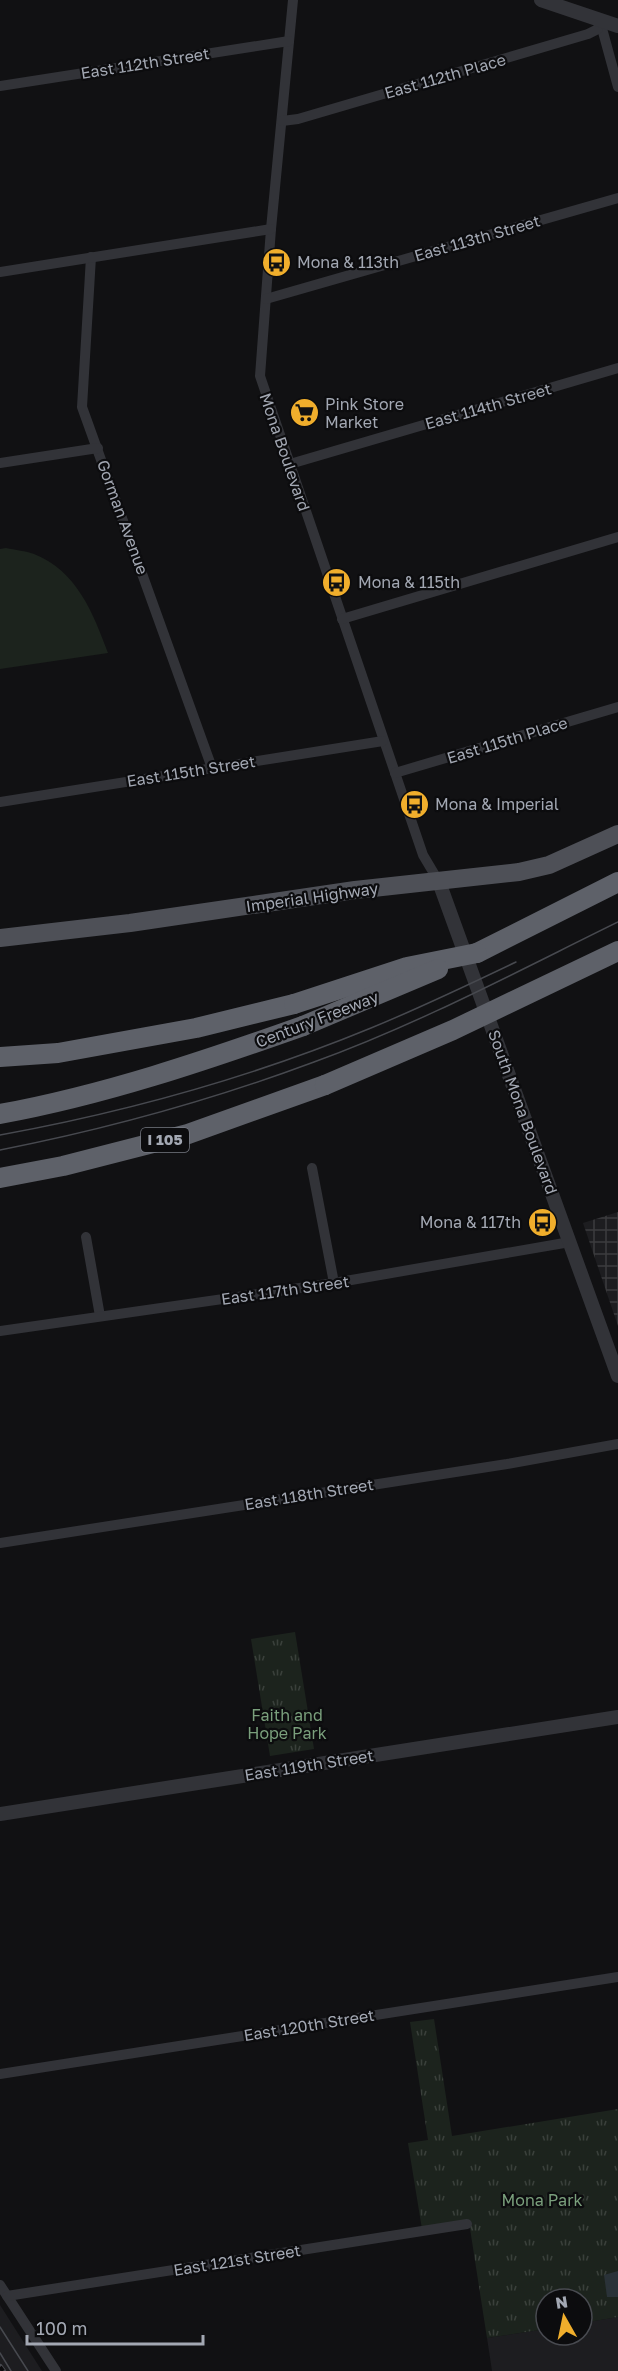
<svg xmlns="http://www.w3.org/2000/svg" width="618" height="2371" font-family="'Golos Text',sans-serif">
<defs>
<pattern id="industrial-grid" width="8" height="8" patternUnits="userSpaceOnUse" patternTransform="scale(1.5)"><rect width="8" height="8" fill="#1d1d20"/><path d="M0 4h8M4 0v8" fill="none" stroke="#3b3b3e"/></pattern>
<pattern id="park-tufts" width="24" height="20" patternUnits="userSpaceOnUse" patternTransform="scale(1.5)"><rect width="24" height="20" fill="#1c231d"/><path d="M3 7l-1-3M5 7V3M7 7l1-3M15 17l-1-3M17 17v-4M19 17l1-3" fill="none" stroke="#3a403b"/></pattern>
</defs>
<rect width="100%" height="100%" fill="#111113"/>
<g fill="#1d1d20">
<polygon points="0,2305 42,2371 0,2371"/>
<polygon points="618,2317 618,2371 492,2371 487,2338 546,2329 546,2335 582,2335 582,2323"/>
</g>
<polygon fill="url(#industrial-grid)" points="618,1212 618,1326 583,1223"/>
<g fill="url(#park-tufts)">
<polygon points="295,1632 314,1749 270,1756 251,1639"/>
<polygon points="434,2019 452,2136 618,2109 618,2317 582,2323 582,2299 546,2299 546,2329 487,2338 469,2222 422,2229 408,2143 428,2140 410,2022"/>
</g>
<path fill="#1c231d" d="M6,548C15,550 26,551 34,554C77,571 93,613 108,653L0,669V549Z"/>
<polygon fill="#2a3238" points="618,2271 618,2297 607,2297 604,2275"/>
<g fill="none" stroke-linecap="round" stroke-linejoin="round">
<g stroke="#323338" stroke-width="10">
<polyline points="293,0 271,229 260,376 423,855 439,882"/>
<polyline points="600,21 618,87"/>
<polyline points="0,86 289,41"/>
<polyline points="282,121 298,119 588,34 598,29 600,20"/>
<polyline points="91,257 82,407 212,768"/>
<polyline points="0,272 271,229"/>
<polyline points="266,299 618,198"/>
<polyline points="0,463 98,448"/>
<polyline points="290,464 618,368"/>
<polyline points="342,619 618,537"/>
<polyline points="395,773 618,707"/>
<polyline points="0,802 383,741"/>
<polyline points="312,1168 334,1283"/>
<polyline points="86,1237 100,1316"/>
<polyline points="0,1331 334,1283 570,1242"/>
<polyline points="0,1543 507,1464 618,1444"/>
<polyline points="0,2074 618,1977"/>
<polyline points="0,2285 56,2371"/>
<polyline points="7,2296 467,2224"/>
</g>
<g stroke="#323338" stroke-width="14">
<polyline points="541,0 618,26"/>
<polyline points="439,882 618,1376"/>
<polyline points="0,1814 618,1717"/>
</g>
<polyline stroke="#4e5057" stroke-width="18" points="0,938 130,923 355,890 519,872 549,865 618,834"/>
<g stroke="#5e6169" stroke-width="20">
<polyline points="477,953 618,882"/>
<polyline points="0,1057 58,1053 196,1028 294,1004"/>
<path d="M0,1114C104,1095 204,1061 303,1026"/>
<polyline points="0,1178 63,1166 188,1134 325,1085"/>
</g>
<g stroke="#47494f" stroke-width="1.5">
<path d="M0,1135C126,1112 252,1077 371,1028C420,1008 468,985 516,962"/>
<path d="M0,1150C107,1129 212,1100 314,1062C419,1024 518,971 618,922"/>
<polyline points="0,2327 28,2371"/>
<polyline points="0,2353 11,2371"/>
</g>
<defs>
<polyline id="rail" points="0,2367 3,2371"/>
</defs>
<use href="#rail" stroke="#47494f" stroke-width="6"/>
<use href="#rail" stroke="#0c0c0e" stroke-width="4" stroke-dasharray="11" stroke-linecap="butt"/>
<g stroke="#5e6169" stroke-width="20">
<polyline points="294,1004 407,967 477,953"/>
<polyline points="303,1026 438,969"/>
<polyline points="325,1085 453,1030 618,951"/>
</g>
</g>
<defs>
<symbol id="bus-disc" viewBox="-11 -11 22 22"><circle r="9.5" fill="#f0ae2c" stroke="#0c0c0e"/><path d="M-5-6H5V4H4V6H2V4H-2V6H-4V4H-5ZM-3.5-4V0h7V-4ZM-3.5 1.2v1.5H-2V1.2ZM2 1.2v1.5H3.5V1.2Z" fill="#111"/></symbol>
<symbol id="supermarket-disc" viewBox="-11 -11 22 22"><circle r="9.5" fill="#f0ae2c" stroke="#0c0c0e"/><path d="M-6-5.5h2.5l.6 2H6L4.5 2H-2.5L-4.4-4H-6ZM-1.5 3.2a1.3 1.3 0 1 0 .1 0ZM3 3.2a1.3 1.3 0 1 0 .1 0Z" fill="#111"/></symbol>
</defs>
<g fill-rule="evenodd">
<use href="#bus-disc" x="260" y="246" width="33" height="33"/>
<use href="#supermarket-disc" x="288" y="396" width="33" height="33"/>
<use href="#bus-disc" x="320" y="566" width="33" height="33"/>
<use href="#bus-disc" x="398" y="788" width="33" height="33"/>
<use href="#bus-disc" x="526" y="1206" width="33" height="33"/>
</g>
<g text-anchor="middle" stroke-width="4.5" stroke-linejoin="round" paint-order="stroke">
<rect fill="#0c0c0e" stroke="#767982" stroke-width="1.5" x="141" y="1128" width="48" height="24" rx="4.5"/>
<g font-size="15" font-weight="bold" fill="#a3a8b3">
<text x="165" y="1145">I 105</text>
</g>
<g font-size="16" fill="#a3a8b3" stroke="#0c0c0e">
<text transform="translate(145 63) rotate(-9)" y="6">East 112th Street</text>
<text transform="translate(445 76) rotate(-16)" y="6">East 112th Place</text>
<text transform="translate(477 238) rotate(-16)" y="6">East 113th Street</text>
<text transform="translate(488 406) rotate(-16)" y="6">East 114th Street</text>
<text transform="translate(285 452) rotate(71)" y="6">Mona Boulevard</text>
<text transform="translate(123 517) rotate(70)" y="6">Gorman Avenue</text>
<text transform="translate(507 740) rotate(-17)" y="6">East 115th Place</text>
<text transform="translate(191 771) rotate(-9)" y="6">East 115th Street</text>
<text transform="translate(312 897) rotate(-8)" y="6">Imperial Highway</text>
<text transform="translate(317 1019) rotate(-21)" y="6">Century Freeway</text>
<text transform="translate(523 1112) rotate(70)" y="6">South Mona Boulevard</text>
<text transform="translate(285 1290) rotate(-8)" y="6">East 117th Street</text>
<text transform="translate(309 1494) rotate(-9)" y="6">East 118th Street</text>
<text transform="translate(309 1765) rotate(-9)" y="6">East 119th Street</text>
<text transform="translate(309 2025) rotate(-9)" y="6">East 120th Street</text>
<text transform="translate(237 2260) rotate(-9)" y="6">East 121st Street</text>
</g>
<g font-size="16" fill="#a3a8b3" stroke="#0c0c0e" text-anchor="start">
<text x="297" y="268">Mona &amp; 113th</text>
<text x="325" y="410">Pink Store<tspan x="325" dy="18">Market</tspan></text>
<text x="358" y="588">Mona &amp; 115th</text>
<text x="435" y="810">Mona &amp; Imperial</text>
<text x="521" y="1228" text-anchor="end">Mona &amp; 117th</text>
</g>
<g font-size="16" fill="#7a9f7c" stroke="#0c0c0e">
<text x="287" y="1721">Faith and<tspan x="287" dy="18">Hope Park</tspan></text>
<text x="542" y="2206">Mona Park</text>
</g>
</g>
<g transform="translate(564 2317) rotate(351)"><circle r="28" fill="#0c0c0e" stroke="#484a50" stroke-width="1.5"/>
<path d="M0-4.5L10 22L0 15L-10 22Z" fill="#f0ae2c"/>
<text y="-9" font-size="16" font-weight="bold" text-anchor="middle" fill="#a3a8b3">N</text>
</g>
<path d="M27 2335v9h176v-9" fill="none" stroke="#a3a8b3" stroke-width="3"/>
<text x="36" y="2335" font-size="18" fill="#a3a8b3" stroke="#0c0c0e" stroke-width="4.5" paint-order="stroke">100 m</text>
</svg>
